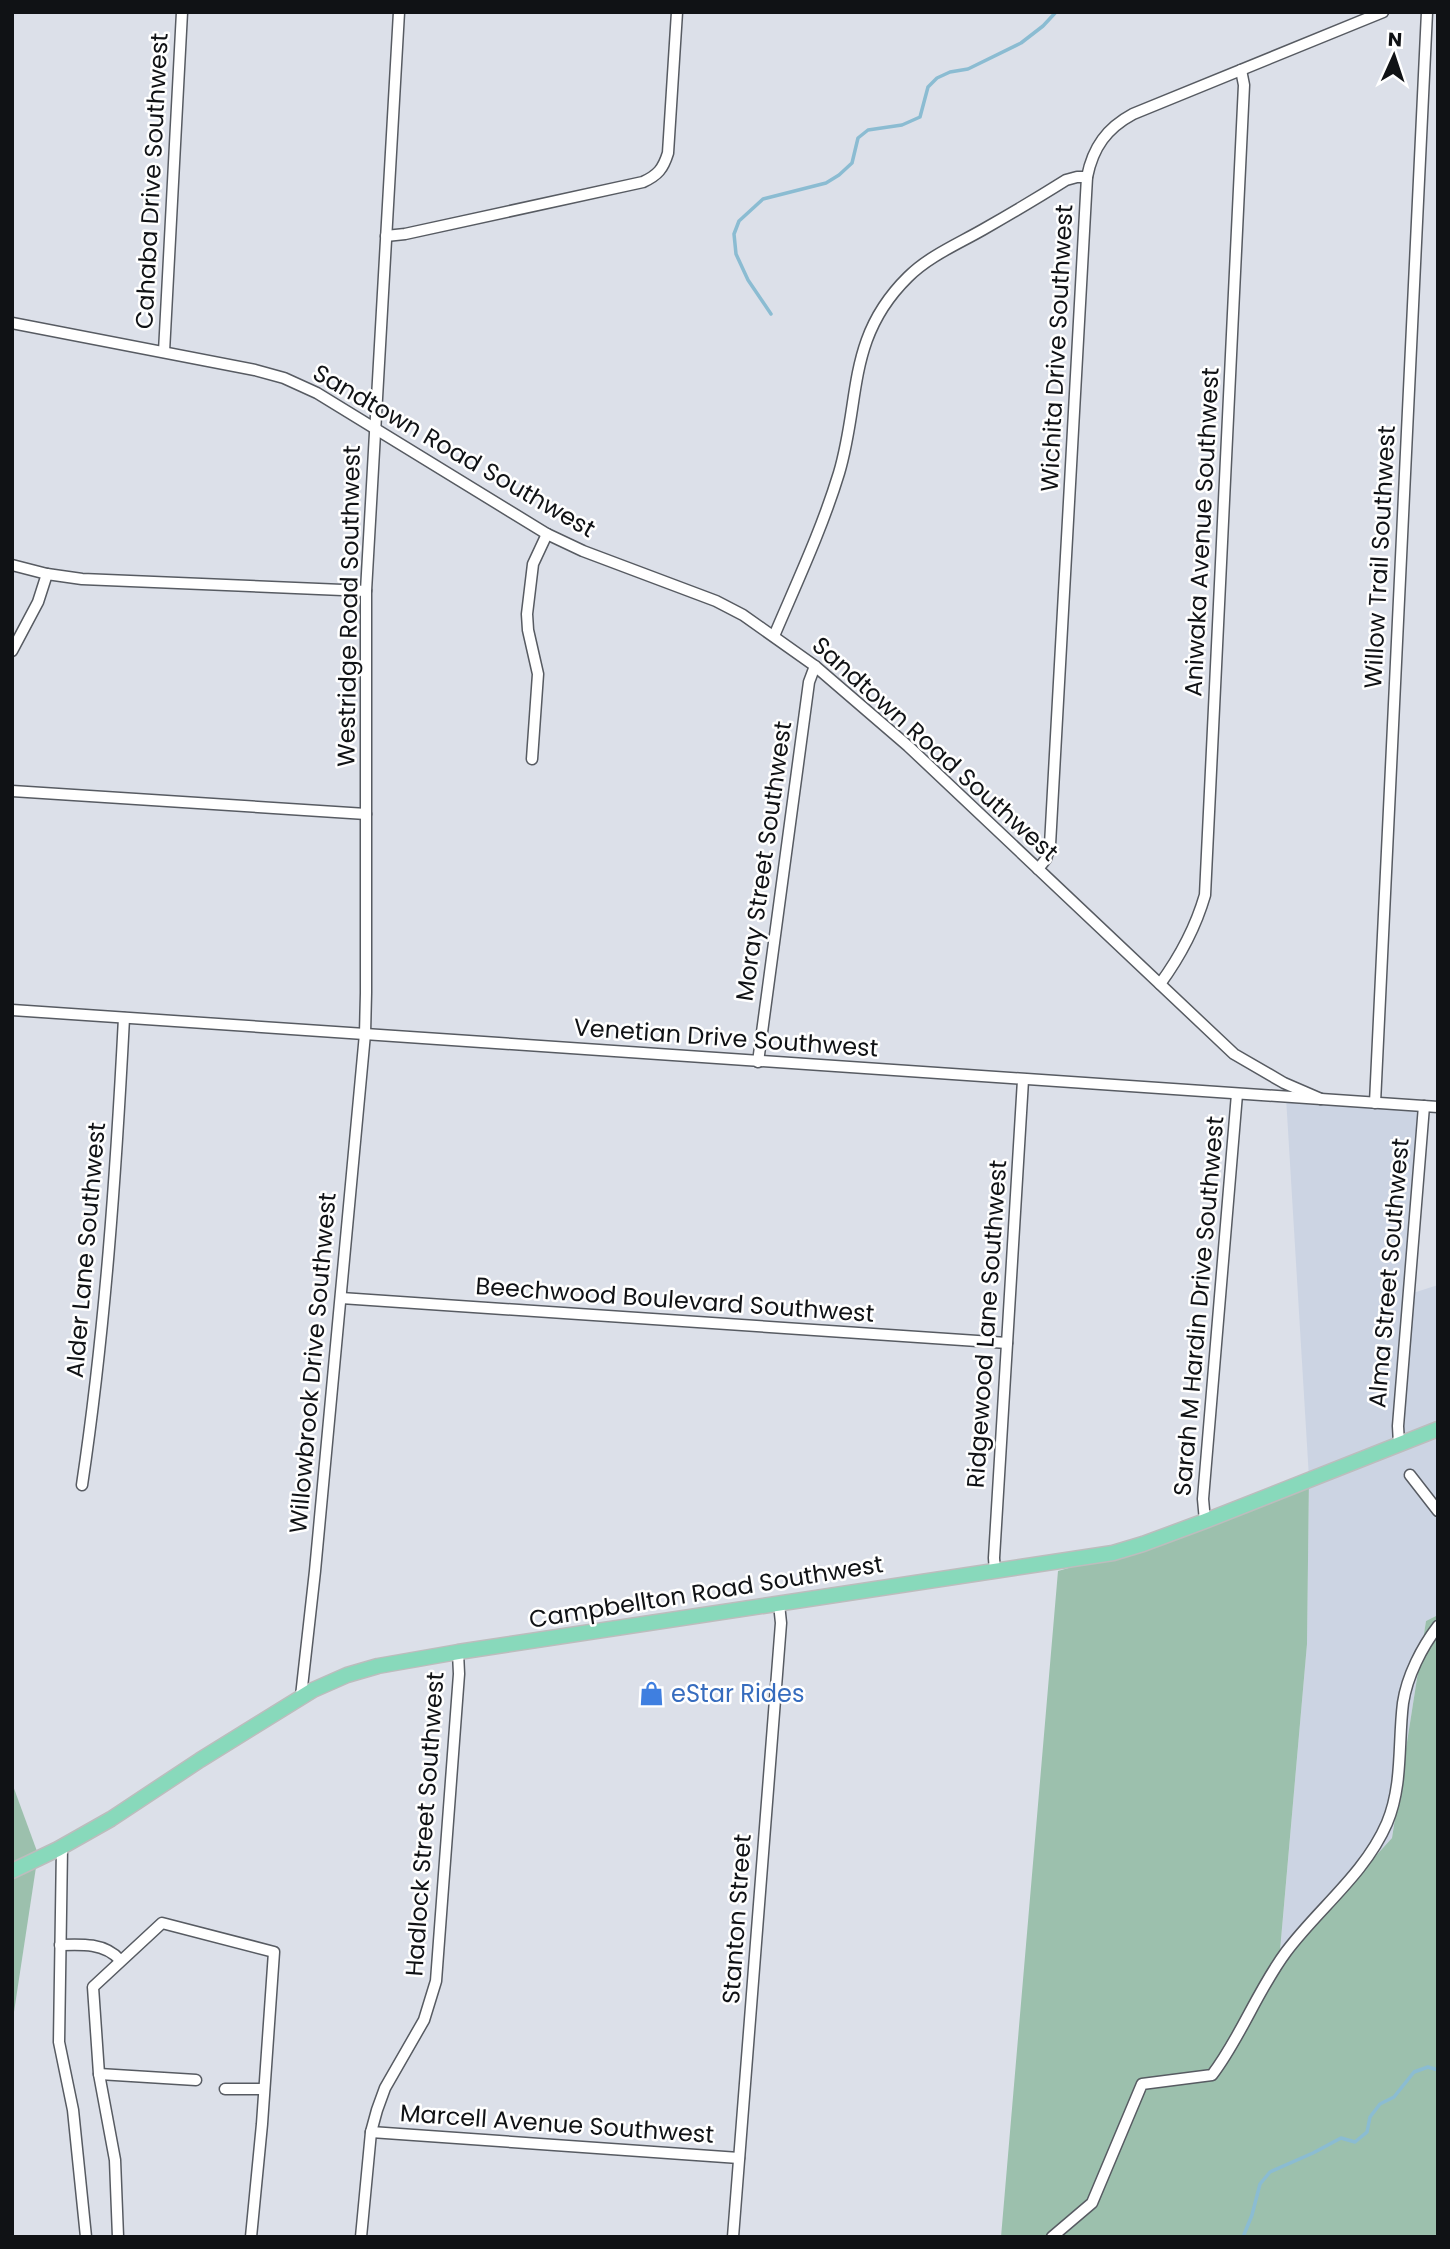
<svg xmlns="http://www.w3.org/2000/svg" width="1450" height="2249" font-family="Poppins,sans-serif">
<rect width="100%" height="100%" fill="#dce0e9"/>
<polygon fill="#ccd4e3" points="1286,1097 1428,1110 1413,1293 1438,1285 1438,1615 1426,1621 1392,1838 1279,1963 1307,1644 1309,1478"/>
<g fill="#9cc0ad">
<polygon points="1309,1478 1307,1644 1279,1962 1392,1838 1426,1621 1438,1615 1438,2237 1001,2237 1058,1571 1136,1549"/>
<polygon points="12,1783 38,1854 12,2025"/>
</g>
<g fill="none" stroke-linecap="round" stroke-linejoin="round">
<g stroke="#8bbcd2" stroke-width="3.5">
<polyline points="771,314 748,280 736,254 734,234 739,221 763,199 826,183 839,175 852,163 858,138 868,130 902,125 920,117 928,87 937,78 950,72 968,69 1021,43 1043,26 1056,12"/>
<polyline points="1243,2237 1252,2215 1260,2184 1270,2172 1313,2153 1341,2138 1355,2142 1367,2132 1370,2117 1380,2104 1394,2097 1414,2072 1428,2067 1438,2070"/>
</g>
<defs>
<g id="minor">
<path d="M386,236L405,234L643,182C658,175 663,169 668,153L677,12"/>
<polyline points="12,323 255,370 284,378 317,393 547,534 583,551 716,601 743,615 815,666 908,746 1234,1054 1284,1083 1321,1099"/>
<polyline points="164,352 182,12"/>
<polyline points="12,565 47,574 82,579 366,591"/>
<path d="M774,636C797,582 822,529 839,473C861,399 846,338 908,277C929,256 958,244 984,229C1012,213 1039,197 1066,180L1077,177H1087"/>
<polyline points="12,651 38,602 47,574"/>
<polyline points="532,759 538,674 528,630 527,614 533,564 547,534"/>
<polyline points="12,791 366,814"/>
<path d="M1038,869L1046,859L1050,845L1087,177C1093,147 1107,128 1133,114L1383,12"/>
<path d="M1160,984C1179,958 1196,926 1205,895L1244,85L1241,70"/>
<polyline points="12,1010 1438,1107"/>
<polyline points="758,1062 809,682 815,666"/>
<polyline points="1375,1103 1427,12"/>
<polyline points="341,1298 1007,1343"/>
<polyline points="1399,1444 1398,1426 1424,1106"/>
<polyline points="1410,1475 1438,1511"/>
<path d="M82,1485C105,1331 116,1173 124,1018"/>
<polyline points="1205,1521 1203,1499 1237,1094"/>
<polyline points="995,1572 994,1558 1023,1080"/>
<polyline points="301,1696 315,1571 365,1034 366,993 366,591 399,12"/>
<polyline points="62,1847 59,2042 73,2110 86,2237"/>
<path d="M60,1945C82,1944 105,1943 120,1960"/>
<polyline points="99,2074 196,2080"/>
<polyline points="225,2089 264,2089"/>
<polyline points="371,2132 739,2158"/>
<polyline points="118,2237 115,2160 99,2074 93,1987 162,1923 274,1952 262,2124 251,2237"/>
<polyline points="361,2237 371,2132 377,2110 385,2088 424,2020 436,1981 459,1674 458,1652"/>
<polyline points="733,2237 781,1623 779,1604"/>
<path d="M1052,2237L1092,2203L1142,2084L1212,2075C1241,2037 1257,1991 1286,1952C1318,1909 1365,1874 1387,1823C1403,1785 1398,1743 1403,1703C1407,1676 1422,1647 1438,1626"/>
</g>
<polyline id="major" points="12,1871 58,1849 111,1819 200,1760 313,1690 347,1675 378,1666 458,1652 1113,1553 1143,1544 1205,1521 1438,1429"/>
</defs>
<use href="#minor" stroke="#575b62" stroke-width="13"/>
<use href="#major" stroke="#bcbdbd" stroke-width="17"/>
<use href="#minor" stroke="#fff" stroke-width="10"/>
<use href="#major" stroke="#88d9bb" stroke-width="14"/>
</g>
<defs>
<symbol id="shop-bare" viewBox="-9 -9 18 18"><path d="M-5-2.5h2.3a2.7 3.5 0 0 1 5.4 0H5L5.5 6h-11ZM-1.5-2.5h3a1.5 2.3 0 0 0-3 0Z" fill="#3f7fe0" stroke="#fff" stroke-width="2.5" paint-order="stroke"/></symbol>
</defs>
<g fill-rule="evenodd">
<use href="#shop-bare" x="634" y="1676" width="35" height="35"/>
</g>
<g text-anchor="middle" stroke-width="5" stroke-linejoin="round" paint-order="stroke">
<g font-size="24" fill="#101215" stroke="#fff">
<text transform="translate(152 181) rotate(-87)" y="8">Cahaba Drive Southwest</text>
<text transform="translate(1057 348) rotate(-87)" y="8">Wichita Drive Southwest</text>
<text transform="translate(454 451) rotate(30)" y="8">Sandtown Road Southwest</text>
<text transform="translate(1202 532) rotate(-87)" y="8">Aniwaka Avenue Southwest</text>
<text transform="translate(1380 557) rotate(-87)" y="8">Willow Trail Southwest</text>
<text transform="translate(349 606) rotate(-89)" y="8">Westridge Road Southwest</text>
<text transform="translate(935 749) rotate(42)" y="8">Sandtown Road Southwest</text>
<text transform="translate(764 861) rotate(-82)" y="8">Moray Street Southwest</text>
<text transform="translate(726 1038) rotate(4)" y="8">Venetian Drive Southwest</text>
<text transform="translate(86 1250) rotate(-85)" y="8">Alder Lane Southwest</text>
<text transform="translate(1389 1273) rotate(-85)" y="8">Alma Street Southwest</text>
<text transform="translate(675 1300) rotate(4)" y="8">Beechwood Boulevard Southwest</text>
<text transform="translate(1199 1306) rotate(-85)" y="8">Sarah M Hardin Drive Southwest</text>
<text transform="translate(987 1324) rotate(-86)" y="8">Ridgewood Lane Southwest</text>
<text transform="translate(313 1363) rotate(-85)" y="8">Willowbrook Drive Southwest</text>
<text transform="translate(706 1592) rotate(-9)" y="8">Campbellton Road Southwest</text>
<text transform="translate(425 1824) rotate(-86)" y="8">Hadlock Street Southwest</text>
<text transform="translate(737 1919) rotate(-86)" y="8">Stanton Street</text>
<text transform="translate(557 2124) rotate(4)" y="8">Marcell Avenue Southwest</text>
</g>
<g font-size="24" fill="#366cbe" stroke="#fff" text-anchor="start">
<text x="671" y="1702">eStar Rides</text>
</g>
</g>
<rect width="1450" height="2249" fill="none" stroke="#101215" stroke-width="28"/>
<g transform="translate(1394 56) rotate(3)" stroke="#ffffff" stroke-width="5" paint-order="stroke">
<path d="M0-5L12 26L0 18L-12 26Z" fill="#101215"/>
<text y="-10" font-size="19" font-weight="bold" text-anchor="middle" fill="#101215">N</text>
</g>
</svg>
